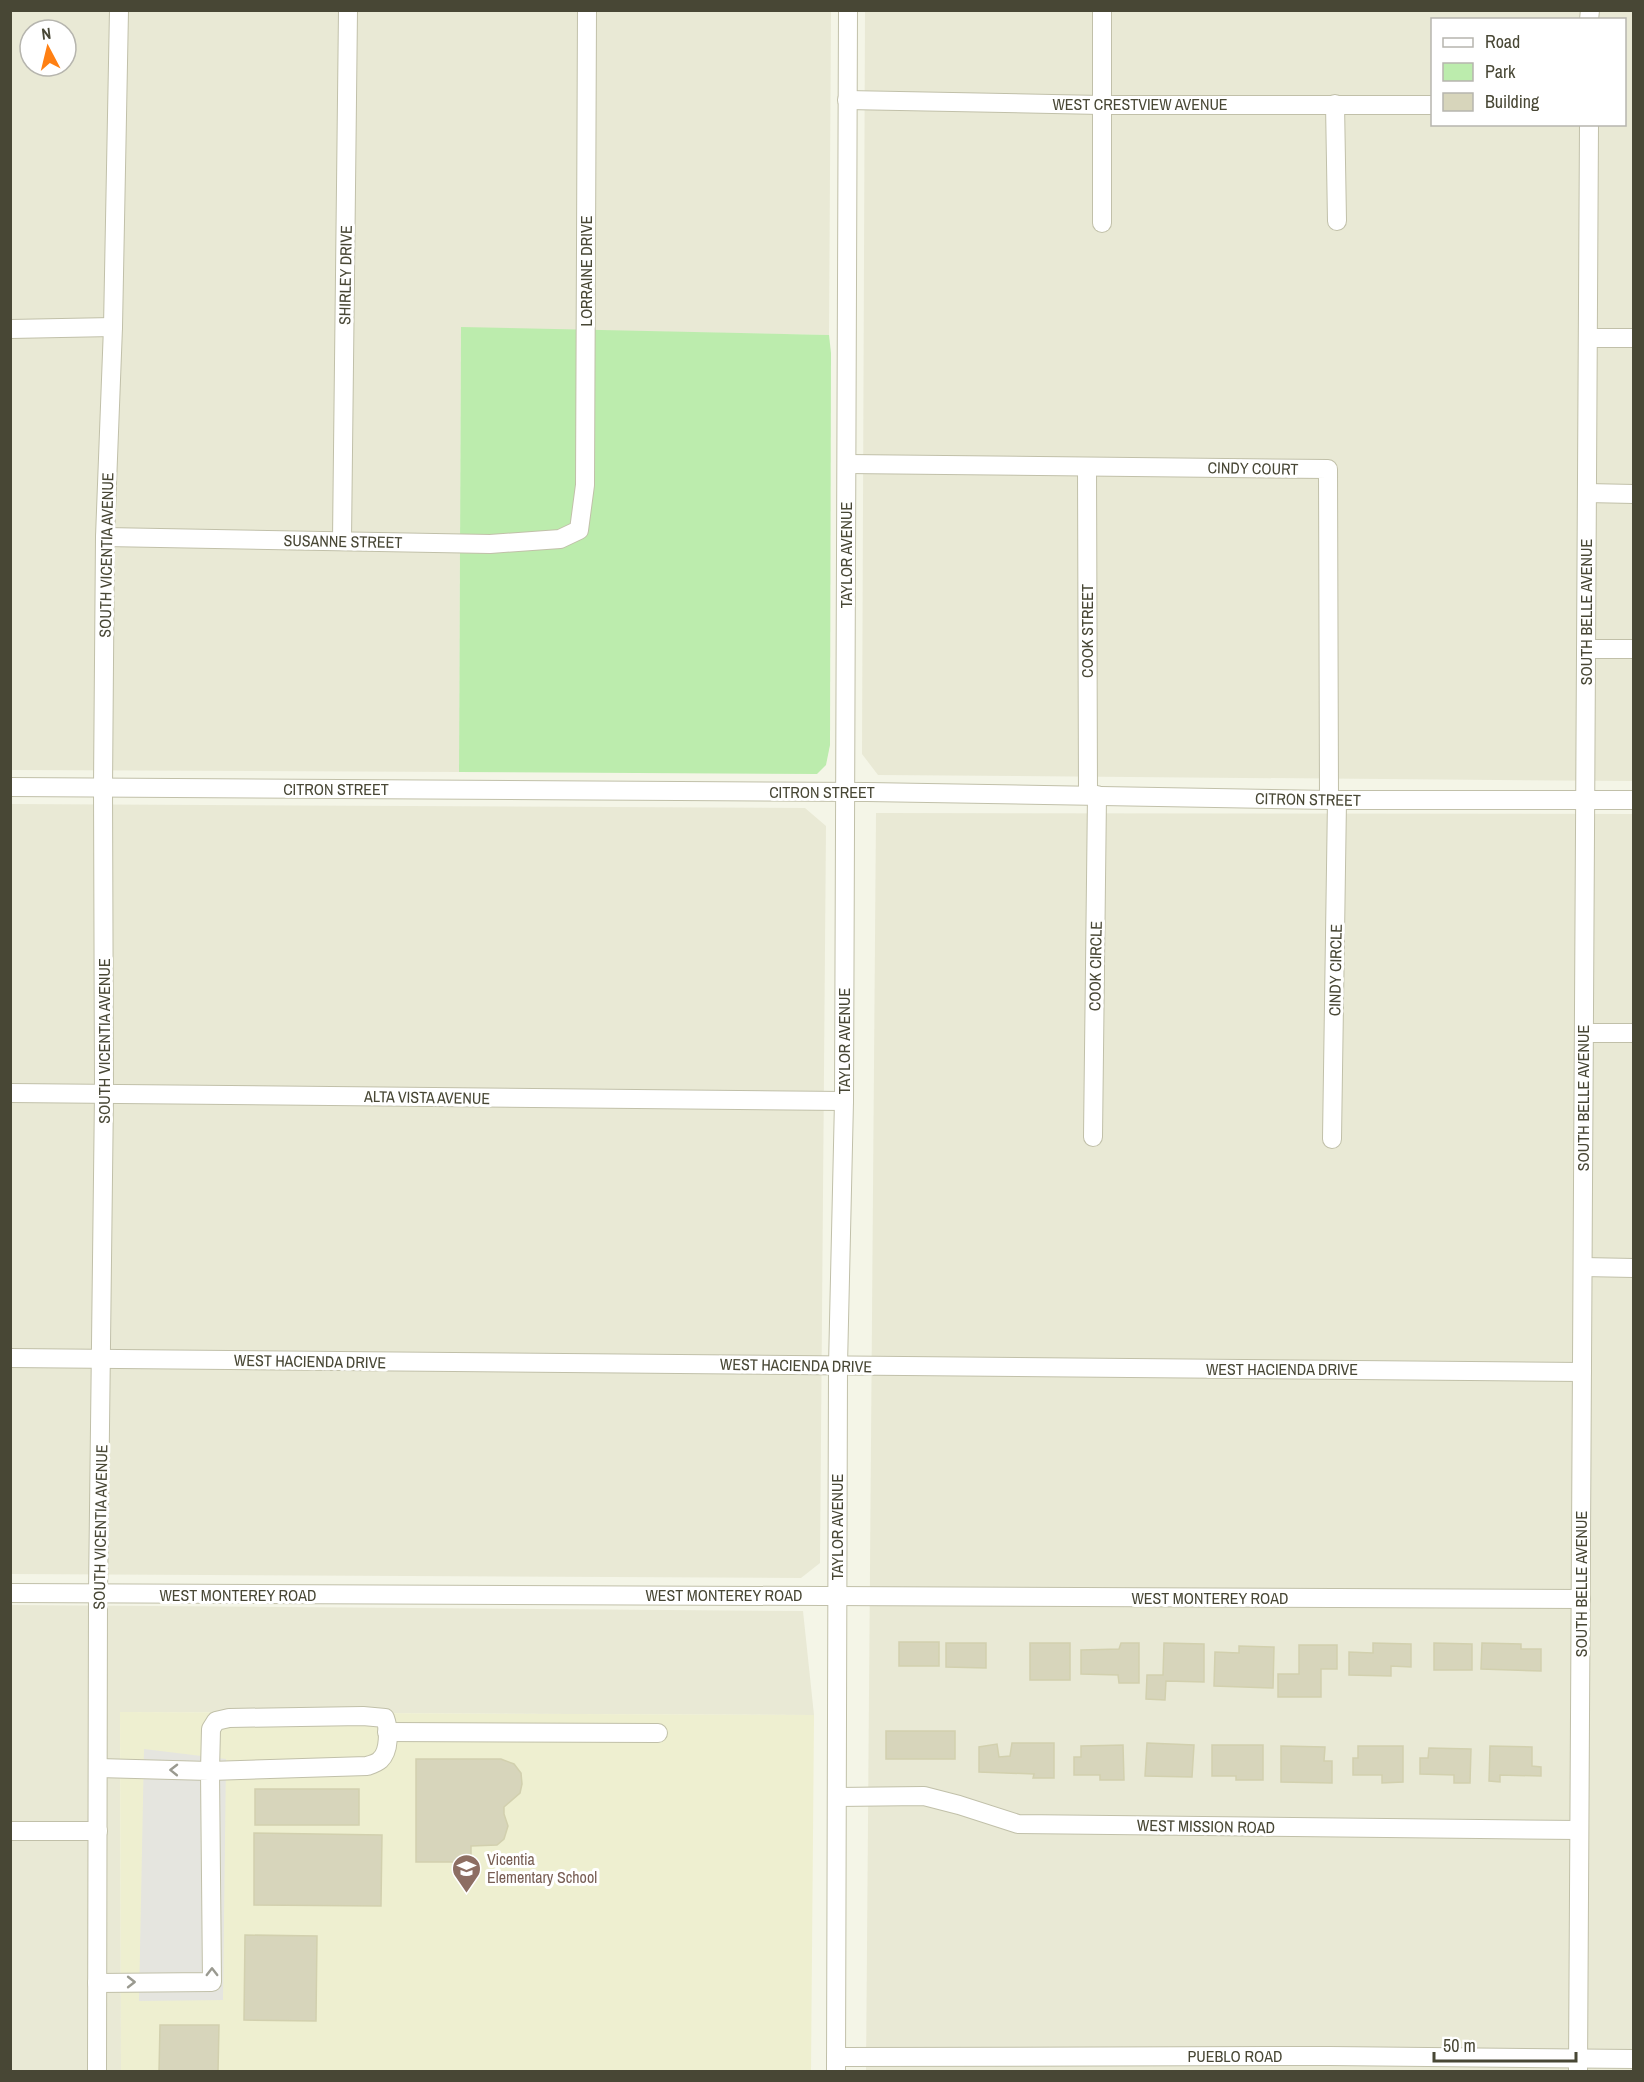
<svg xmlns="http://www.w3.org/2000/svg" width="1644" height="2082" font-family="'Archivo Narrow',sans-serif">
<rect width="100%" height="100%" fill="#f4f5e7"/>
<g fill="#e9e9d5" fill-rule="evenodd">
<path d="M11,11H831L829,335L461,328L459,772L11,770ZM30,30H66V66H30Z"/>
<path d="M865,11H1633V781L878,775L862,754ZM1432,20H1624V124H1432Z"/>
<polygon points="11,804 805,808 826,826 820,1563 801,1578 11,1574"/>
<polygon points="876,813 1633,814 1633,2071 866,2072"/>
<polygon points="11,1605 803,1611 814,1715 120,1712 121,2071 11,2072"/>
</g>
<polygon fill="#eeefd0" points="120,1712 814,1715 811,2071 121,2071"/>
<polygon fill="#bcecad" points="461,327 829,335 831,353 830,745 826,765 817,774 459,772"/>
<polygon fill="#e5e5df" points="144,1749 226,1759 223,2000 139,2001"/>
<g fill="#d7d5bb" stroke="#d2d0ae" stroke-width="1.5">
<rect x="899" y="1642" width="40" height="24"/>
<polygon points="946,1643 986,1643 986,1668 946,1667"/>
<rect x="1030" y="1643" width="40" height="37"/>
<polygon points="1121,1643 1139,1643 1139,1683 1119,1683 1118,1675 1081,1674 1081,1650 1119,1649"/>
<polygon points="1164,1643 1204,1644 1204,1682 1166,1681 1165,1700 1146,1699 1147,1675 1163,1675"/>
<polygon points="1373,1643 1411,1644 1411,1667 1391,1666 1391,1676 1349,1675 1349,1652 1373,1653"/>
<polygon points="1434,1643 1472,1644 1472,1670 1434,1670"/>
<polygon points="1482,1643 1521,1644 1521,1649 1541,1649 1541,1671 1481,1669"/>
<polygon points="1299,1645 1337,1645 1337,1669 1321,1669 1321,1697 1278,1697 1278,1674 1299,1674"/>
<polygon points="1239,1646 1274,1647 1273,1688 1214,1686 1215,1652 1239,1653"/>
<rect x="886" y="1731" width="69" height="28"/>
<polygon points="1012,1743 1054,1743 1054,1778 1033,1778 1034,1774 979,1772 979,1747 997,1744 999,1757 1010,1756"/>
<polygon points="1147,1743 1194,1745 1192,1777 1145,1776"/>
<polygon points="1123,1745 1124,1780 1100,1780 1100,1775 1074,1775 1074,1757 1081,1757 1081,1746"/>
<polygon points="1212,1745 1263,1745 1263,1780 1236,1780 1236,1776 1212,1776"/>
<polygon points="1281,1746 1325,1747 1324,1761 1332,1761 1332,1783 1281,1782"/>
<polygon points="1358,1746 1403,1746 1403,1782 1382,1783 1382,1775 1353,1775 1353,1758 1358,1758"/>
<polygon points="1490,1746 1532,1747 1532,1766 1541,1767 1541,1776 1500,1775 1500,1782 1489,1781"/>
<polygon points="1429,1748 1471,1749 1470,1783 1454,1783 1454,1775 1420,1774 1420,1758 1428,1758"/>
<polygon points="416,1759 501,1759 514,1764 521,1773 522,1784 520,1793 504,1807 504,1814 508,1826 504,1839 497,1845 471,1846 471,1862 416,1862"/>
<rect x="255" y="1789" width="104" height="36"/>
<polygon points="254,1833 382,1835 381,1906 254,1905"/>
<polygon points="245,1935 317,1936 316,2021 244,2020"/>
<polygon points="160,2025 219,2025 218,2072 159,2072"/>
</g>
<g fill="none" stroke-linecap="round" stroke-linejoin="round">
<defs>
<g id="minor">
<polyline points="1589,20 1590,10"/>
<polyline points="847,100 1101,105 1432,105"/>
<polyline points="1335,104 1337,221"/>
<polyline points="1102,223 1102,10"/>
<polyline points="10,329 113,327"/>
<polyline points="1588,338 1634,338"/>
<polyline points="847,464 1328,469 1329,800"/>
<polyline points="1087,467 1088,795"/>
<polyline points="1587,493 1634,494"/>
<polyline points="105,537 490,544 560,539 579,530 585,485 587,10"/>
<polyline points="342,540 348,10"/>
<polyline points="1586,649 1634,649"/>
<polyline points="10,787 867,792 1329,800 1634,800"/>
<polyline points="1584,1033 1634,1033"/>
<polyline points="10,1093 844,1101"/>
<polyline points="1093,1137 1097,795"/>
<polyline points="1332,1139 1337,800"/>
<polyline points="1583,1267 1634,1268"/>
<polyline points="10,1358 1582,1372"/>
<polyline points="10,1593 1581,1599"/>
<path d="M363,1716L385,1718C389,1729 390,1751 380,1760C377,1763 370,1765 367,1766L210,1771L211,1729L216,1721L229,1718Z"/>
<polyline points="387,1732 658,1733"/>
<polyline points="837,1797 924,1796 959,1805 1018,1824 1579,1830"/>
<polyline points="10,1831 98,1831"/>
<polyline points="97,1983 212,1982 210,1771 98,1768"/>
<polyline points="836,2057 1330,2056 1634,2059"/>
<polyline points="97,2072 98,1594 104,1094 103,787 105,537 113,327 119,10"/>
<polyline points="836,2072 838,1366 844,1101 848,10"/>
<polyline points="1578,2072 1589,124"/>
</g>
</defs>
<use href="#minor" stroke="#c1c0a9" stroke-width="20"/>
<use href="#minor" stroke="#fff" stroke-width="18"/>
</g>
<defs><path id="oneway-chevron" d="M-2-3.5L2.5 0L-2 3.5" fill="none" stroke-width="1.6" stroke-linecap="round" stroke-linejoin="round" transform="scale(1.5)"/></defs>
<g stroke="#9a9a90">
<use href="#oneway-chevron" transform="translate(174 1770) rotate(-179)"/>
<use href="#oneway-chevron" transform="translate(212 1972) rotate(-90)"/>
<use href="#oneway-chevron" transform="translate(131 1982)"/>
</g>
<defs>
<symbol id="school-pin" viewBox="-11 -11 22 30"><path d="M0 17L-7.5 6A9.5 9.5 0 1 1 7.5 6Z" fill="#8d6e63" stroke="#fff"/><path d="M0-5L7-2L0 1L-7-2ZM-4 1L0 2.5L4 1V4Q0 6-4 4Z" fill="#fff"/></symbol>
</defs>
<g fill-rule="evenodd">
<use href="#school-pin" x="450" y="1852" width="33" height="45"/>
</g>
<g text-anchor="middle" stroke-width="6" stroke-linejoin="round" paint-order="stroke">
<g font-size="16" fill="#484735" stroke="#fff">
<text x="1140" y="110">WEST CRESTVIEW AVENUE</text>
<text transform="translate(586 271) rotate(-90)" y="6">LORRAINE DRIVE</text>
<text transform="translate(345 275) rotate(-89)" y="6">SHIRLEY DRIVE</text>
<text transform="translate(1253 468) rotate(1)" y="6">CINDY COURT</text>
<text transform="translate(343 541) rotate(1)" y="6">SUSANNE STREET</text>
<text transform="translate(106 555) rotate(-89)" y="6">SOUTH VICENTIA AVENUE</text>
<text transform="translate(846 555) rotate(-90)" y="6">TAYLOR AVENUE</text>
<text transform="translate(1586 612) rotate(-90)" y="6">SOUTH BELLE AVENUE</text>
<text transform="translate(1087 631) rotate(-90)" y="6">COOK STREET</text>
<text x="336" y="795">CITRON STREET</text>
<text x="822" y="798">CITRON STREET</text>
<text transform="translate(1308 799) rotate(1)" y="6">CITRON STREET</text>
<text transform="translate(1095 966) rotate(-89)" y="6">COOK CIRCLE</text>
<text transform="translate(1335 970) rotate(-89)" y="6">CINDY CIRCLE</text>
<text transform="translate(104 1041) rotate(-90)" y="6">SOUTH VICENTIA AVENUE</text>
<text transform="translate(844 1041) rotate(-90)" y="6">TAYLOR AVENUE</text>
<text transform="translate(427 1097) rotate(1)" y="6">ALTA VISTA AVENUE</text>
<text transform="translate(1583 1098) rotate(-90)" y="6">SOUTH BELLE AVENUE</text>
<text transform="translate(310 1361) rotate(1)" y="6">WEST HACIENDA DRIVE</text>
<text transform="translate(796 1365) rotate(1)" y="6">WEST HACIENDA DRIVE</text>
<text x="1282" y="1375">WEST HACIENDA DRIVE</text>
<text transform="translate(100 1527) rotate(-89)" y="6">SOUTH VICENTIA AVENUE</text>
<text transform="translate(837 1527) rotate(-90)" y="6">TAYLOR AVENUE</text>
<text transform="translate(1581 1584) rotate(-90)" y="6">SOUTH BELLE AVENUE</text>
<text x="238" y="1601">WEST MONTEREY ROAD</text>
<text x="724" y="1601">WEST MONTEREY ROAD</text>
<text x="1210" y="1604">WEST MONTEREY ROAD</text>
<text transform="translate(1206 1826) rotate(1)" y="6">WEST MISSION ROAD</text>
<text x="1235" y="2062">PUEBLO ROAD</text>
</g>
<g font-size="16" fill="#785e54" stroke="#fff" text-anchor="start">
<text x="487" y="1865">Vicentia<tspan x="487" dy="18">Elementary School</tspan></text>
</g>
</g>
<rect width="1644" height="2082" fill="none" stroke="#484735" stroke-width="24"/>
<rect x="1431" y="18" width="195" height="108" fill="#ffffff" stroke="#b6b5ae" stroke-width="1.5"/>
<rect x="1443" y="38" width="30" height="9" fill="#ffffff" stroke="#b6b5ae" stroke-width="1.5"/>
<text x="1485" y="48" font-size="18" fill="#484735">Road</text>
<rect x="1443" y="63" width="30" height="18" fill="#bcecad" stroke="#b6b5ae" stroke-width="1.5"/>
<text x="1485" y="78" font-size="18" fill="#484735">Park</text>
<rect x="1443" y="93" width="30" height="18" fill="#d7d5bb" stroke="#b6b5ae" stroke-width="1.5"/>
<text x="1485" y="108" font-size="18" fill="#484735">Building</text>
<g transform="translate(48 48) rotate(353)"><circle r="28" fill="#ffffff" stroke="#b6b5ae" stroke-width="1.5"/>
<path d="M0-4.5L10 22L0 15L-10 22Z" fill="#ff8013"/>
<text y="-9" font-size="16" font-weight="bold" text-anchor="middle" fill="#484735">N</text>
</g>
<path d="M1434 2052v9h142v-9" fill="none" stroke="#484735" stroke-width="3"/>
<text x="1443" y="2052" font-size="18" fill="#484735" stroke="#ffffff" stroke-width="4.5" paint-order="stroke">50 m</text>
</svg>
